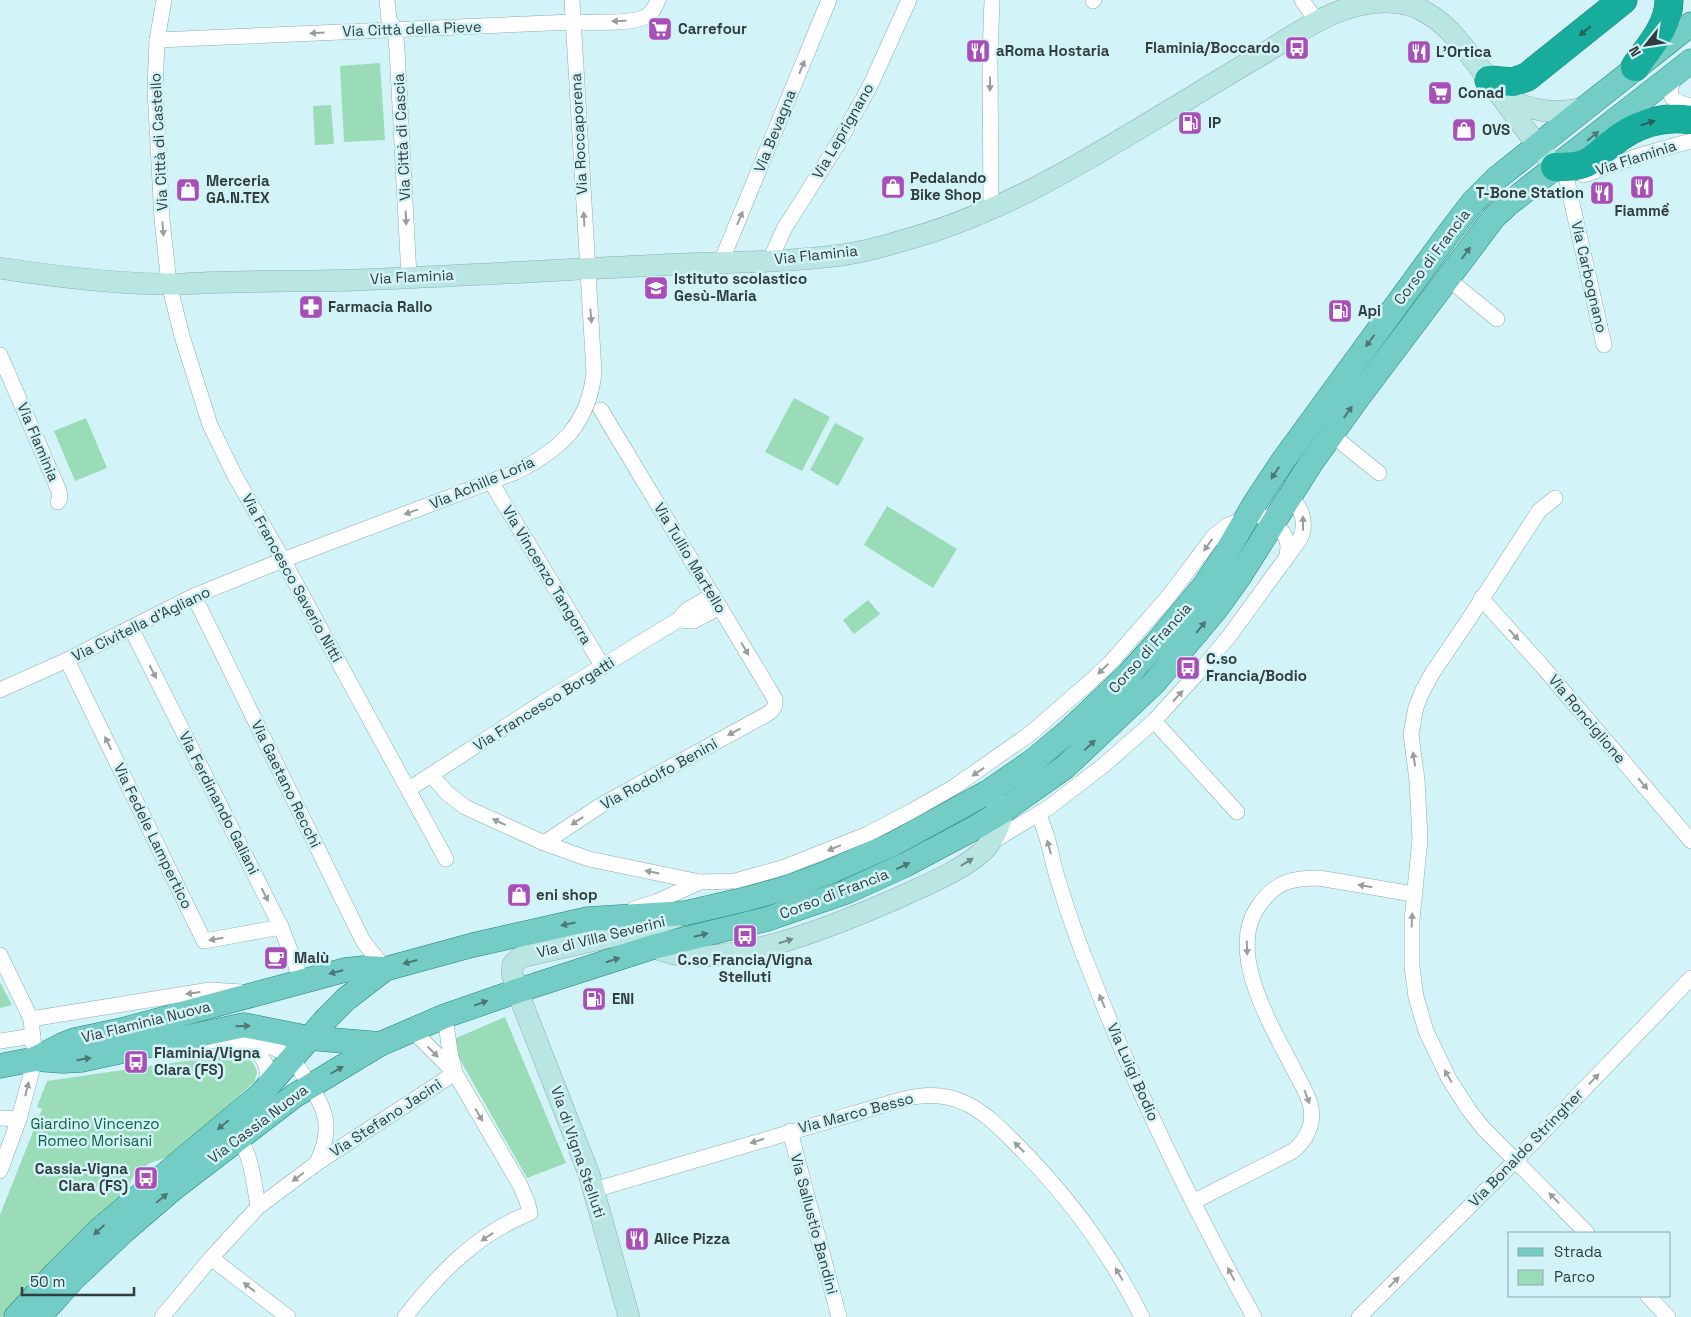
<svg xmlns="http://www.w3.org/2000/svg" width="1691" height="1317" font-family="'Space Grotesk',sans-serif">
<rect width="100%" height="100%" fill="#d2f3f7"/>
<g fill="#9adcb7">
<polygon points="380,63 385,140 344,142 340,66"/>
<polygon points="331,105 334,144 315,145 313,106"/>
<polygon points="794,398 830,417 802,471 765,452"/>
<polygon points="86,418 107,468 75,481 54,431"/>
<polygon points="835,423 864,438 838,486 810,470"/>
<polygon points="887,506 957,549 933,588 864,545"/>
<polygon points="868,600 880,614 854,634 843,620"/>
<polygon points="0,982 12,1005 0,1008"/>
<polygon points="505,1017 566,1163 527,1178 458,1056 454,1039"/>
<path d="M234,1054C246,1056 255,1061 257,1073L254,1082L171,1156L150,1163L133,1176L126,1193L64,1248L2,1317H0V1215L42,1109L37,1107L47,1081Z"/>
</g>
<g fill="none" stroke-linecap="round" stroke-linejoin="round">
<defs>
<g id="street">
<polyline points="164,0 157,40 155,89 162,219 169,284 182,336 210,425 235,476 283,560 446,859"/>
<polyline points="387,0 389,20 395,29 397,49 409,277"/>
<polyline points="1302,0 1317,22"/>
<polyline points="1093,1 1094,0"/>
<path d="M157,40L573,22C591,22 632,25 647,16C653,12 655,7 658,0"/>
<path d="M1676,75C1666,95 1669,101 1691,106"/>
<polyline points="1584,175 1641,155 1691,141"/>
<polyline points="1567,181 1604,345"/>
<polyline points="991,210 990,57 992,0"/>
<polyline points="770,260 784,229 839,142 871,84 909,0"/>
<polyline points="721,262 829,0"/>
<polyline points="1447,278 1497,319"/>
<polyline points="0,355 59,491 60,498 58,502"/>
<polyline points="1332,435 1379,473"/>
<polyline points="491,482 603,667"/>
<polyline points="1555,498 1539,511 1467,622 1433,672 1423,690 1416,707 1411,734 1417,780 1420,839 1412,920 1412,966 1416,997 1426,1031 1449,1079 1469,1110 1483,1128 1587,1233"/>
<polyline points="194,596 363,941 385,969"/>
<polyline points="1481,598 1542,666 1691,841"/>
<polyline points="678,620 694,621 720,607"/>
<polyline points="131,628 281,927 302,981"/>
<polyline points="67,660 204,941 281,927"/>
<path d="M0,690L67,660L194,596L283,560L516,472C561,449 588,425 594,373L572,0"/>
<polyline points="1154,721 1237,812"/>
<path d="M432,776L447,793L465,807L544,843L589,859L700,882L735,881L785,867L868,834L912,811L954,787L1031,733L1092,680L1111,662L1168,597L1214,536L1228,525L1254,516C1268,514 1287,532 1288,546C1288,550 1287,555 1286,559"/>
<polyline points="409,789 542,703 678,620 687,610 713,595"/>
<path d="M1038,815C1049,834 1051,859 1058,880C1068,913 1079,945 1092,976C1137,1093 1193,1207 1254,1317"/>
<path d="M544,843L603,804L769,713C774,709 776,706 775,699L601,410"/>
<path d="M990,843L1048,808L1104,765L1154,721L1206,664L1230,635L1300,539C1308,521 1301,509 1290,495"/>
<polyline points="634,909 656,902 700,882"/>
<polyline points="0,955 31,1019 35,1059 19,1119 0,1171"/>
<polyline points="31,1019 210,990 242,992"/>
<polyline points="412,1030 455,1073"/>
<path d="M204,1040C216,1041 241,1040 251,1046C256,1049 261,1056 264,1061C269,1070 268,1078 264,1087"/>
<polyline points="0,1041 33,1036"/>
<path d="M249,1045C260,1043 274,1046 283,1053C299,1064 326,1105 326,1125C327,1139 322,1151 317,1163"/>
<polyline points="0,1118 19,1119"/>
<polyline points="790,1131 839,1317"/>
<path d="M239,1137C252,1158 254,1183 258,1207"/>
<path d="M594,1190L900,1100C922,1094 946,1093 967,1104C986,1113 1002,1130 1017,1145C1068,1196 1110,1253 1142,1317"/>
<path d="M1193,1202L1293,1151C1306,1140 1314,1125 1311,1108C1309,1094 1300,1082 1294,1070C1272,1026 1224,950 1260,904C1277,881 1292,878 1319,878L1413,894"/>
<polyline points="211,1258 288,1317"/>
<polyline points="1648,1296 1668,1317"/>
<polyline points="162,1317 211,1258 258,1207 317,1163 455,1073"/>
<path d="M405,1317C438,1274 478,1233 530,1213L527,1201L520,1185L455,1073L450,1052L445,1016"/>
<polyline points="1359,1317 1516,1160 1691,978"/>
</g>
<g id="secondary">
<path d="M1503,98C1534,111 1552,115 1585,108"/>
<path d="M0,268C58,277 124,285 183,284C241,280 299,282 357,280C458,276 559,270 660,265C721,262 782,263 842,255C862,252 882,247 901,241C1004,214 1095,155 1185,101C1211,85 1237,69 1263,54C1301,31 1341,1 1387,2C1402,2 1418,7 1430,15C1450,27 1463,47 1477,64C1503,98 1527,134 1555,167"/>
<path d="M653,947C714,978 841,923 900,897C926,885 961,871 983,851C992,842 1001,824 1003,811L997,804"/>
<polyline points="629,1317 589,1174 515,985 512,972 513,964 521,957 636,931 676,917"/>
</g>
<g id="primary">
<polyline points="35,1059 62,1045 75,1040 122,1030 345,970 364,968 385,969 473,945 588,919 686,913 746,899 783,889 827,873 893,844 988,792 1033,761 1070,730 1129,674 1157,643 1205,585 1225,555 1255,503 1282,462 1447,236 1473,202 1497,178 1691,24"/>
<polyline points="0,1066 35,1059 63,1061 81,1060 244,1025 309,1038 380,1044"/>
<polyline points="16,1317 56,1273 99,1230 261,1094 327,1018 346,999 385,969"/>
<polyline points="39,1317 73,1279 124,1231 174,1188 294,1096 380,1044 445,1016 517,991 653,947 767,919 846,892 905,865 971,830 1003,811 1065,767 1154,683 1216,609 1239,577 1311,463 1357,399 1494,217 1507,205 1691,61"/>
</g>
<g id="highway">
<path d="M1635,67C1649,47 1669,26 1669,0"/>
<polyline points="1489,80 1513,82 1527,77 1623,0"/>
<path d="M1555,167C1565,167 1577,167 1586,163C1595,159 1603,150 1611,144C1633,125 1662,115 1691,120"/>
</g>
</defs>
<use href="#street" stroke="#8dacb0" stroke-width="16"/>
<use href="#secondary" stroke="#8dacb0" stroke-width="22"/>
<use href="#primary" stroke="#20857b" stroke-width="25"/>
<use href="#highway" stroke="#20857b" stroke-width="29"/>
<use href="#street" stroke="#fff" stroke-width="15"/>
<use href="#secondary" stroke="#bae6e1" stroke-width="21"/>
<use href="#primary" stroke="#74cdc4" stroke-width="24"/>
<use href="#highway" stroke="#18ac9c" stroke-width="28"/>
</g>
<defs><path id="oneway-solid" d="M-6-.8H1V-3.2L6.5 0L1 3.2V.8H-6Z" transform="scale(1.25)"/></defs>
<g fill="#989e9e">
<use href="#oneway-solid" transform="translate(619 21) rotate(179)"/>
<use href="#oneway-solid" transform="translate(317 33) rotate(177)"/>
<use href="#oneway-solid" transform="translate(802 67) rotate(-68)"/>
<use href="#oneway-solid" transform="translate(990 84) rotate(90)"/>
<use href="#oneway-solid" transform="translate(406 218) rotate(87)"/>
<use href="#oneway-solid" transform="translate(740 218) rotate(-67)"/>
<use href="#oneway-solid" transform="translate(584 219) rotate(-93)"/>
<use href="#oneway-solid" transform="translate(163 229) rotate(85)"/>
<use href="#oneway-solid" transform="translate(591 316) rotate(85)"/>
<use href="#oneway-solid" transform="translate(411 512) rotate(160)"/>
<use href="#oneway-solid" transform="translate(1303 523) rotate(-90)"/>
<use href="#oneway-solid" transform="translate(1208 545) rotate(125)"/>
<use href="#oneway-solid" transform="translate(1514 635) rotate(48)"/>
<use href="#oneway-solid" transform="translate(745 649) rotate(59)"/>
<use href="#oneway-solid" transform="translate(1103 669) rotate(135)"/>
<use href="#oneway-solid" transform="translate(153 672) rotate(63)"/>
<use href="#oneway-solid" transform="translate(1178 696) rotate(-47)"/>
<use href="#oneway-solid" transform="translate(734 732) rotate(152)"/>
<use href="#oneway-solid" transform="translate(108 743) rotate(-116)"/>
<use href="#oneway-solid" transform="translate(1414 759) rotate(-99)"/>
<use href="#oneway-solid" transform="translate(978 772) rotate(146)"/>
<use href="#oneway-solid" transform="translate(1643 784) rotate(50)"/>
<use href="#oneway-solid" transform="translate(577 821) rotate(146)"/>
<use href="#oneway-solid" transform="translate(499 822) rotate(-155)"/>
<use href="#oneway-solid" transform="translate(1049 847) rotate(-105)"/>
<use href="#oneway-solid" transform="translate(834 848) rotate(157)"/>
<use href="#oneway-solid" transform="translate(652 872) rotate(-169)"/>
<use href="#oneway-solid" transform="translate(1365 886) rotate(-170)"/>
<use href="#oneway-solid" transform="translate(265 895) rotate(63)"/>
<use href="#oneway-solid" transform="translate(1412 920) rotate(-87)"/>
<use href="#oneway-solid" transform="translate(216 939) rotate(170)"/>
<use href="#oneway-solid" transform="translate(1247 948) rotate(88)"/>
<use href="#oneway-solid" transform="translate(193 993) rotate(172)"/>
<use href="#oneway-solid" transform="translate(1102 1001) rotate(-113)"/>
<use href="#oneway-solid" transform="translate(433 1052) rotate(44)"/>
<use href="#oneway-solid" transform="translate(1448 1076) rotate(-120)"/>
<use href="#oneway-solid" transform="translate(1594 1079) rotate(-46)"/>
<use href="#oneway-solid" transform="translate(27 1089) rotate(-76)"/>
<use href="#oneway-solid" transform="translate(1307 1097) rotate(69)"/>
<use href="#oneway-solid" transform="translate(479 1115) rotate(60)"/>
<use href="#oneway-solid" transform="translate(757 1141) rotate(163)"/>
<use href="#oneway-solid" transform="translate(1019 1147) rotate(-135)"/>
<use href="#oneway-solid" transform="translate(298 1177) rotate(143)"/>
<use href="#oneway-solid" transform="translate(1554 1198) rotate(-134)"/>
<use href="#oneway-solid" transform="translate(487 1237) rotate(146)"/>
<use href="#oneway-solid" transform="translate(1119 1274) rotate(-120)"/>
<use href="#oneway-solid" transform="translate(1231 1274) rotate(-118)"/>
<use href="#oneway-solid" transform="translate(1394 1282) rotate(-45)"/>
<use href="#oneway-solid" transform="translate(249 1287) rotate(-142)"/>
</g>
<g fill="#295e5a">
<use href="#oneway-solid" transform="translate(1585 31) rotate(141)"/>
<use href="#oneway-solid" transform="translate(1648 123) rotate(-17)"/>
</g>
<g fill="#4b7774">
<use href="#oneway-solid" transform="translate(1593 136) rotate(-38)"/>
<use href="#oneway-solid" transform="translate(1466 253) rotate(-53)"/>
<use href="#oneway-solid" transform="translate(1370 341) rotate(126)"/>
<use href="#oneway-solid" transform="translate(1348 412) rotate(-55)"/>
<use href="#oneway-solid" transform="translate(1275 473) rotate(123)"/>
<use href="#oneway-solid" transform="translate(1201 627) rotate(-51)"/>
<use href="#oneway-solid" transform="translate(1090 745) rotate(-43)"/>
<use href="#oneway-solid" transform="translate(903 866) rotate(-25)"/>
<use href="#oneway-solid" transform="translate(568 924) rotate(168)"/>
<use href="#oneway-solid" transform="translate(701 935) rotate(-14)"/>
<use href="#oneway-solid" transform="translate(613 960) rotate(-18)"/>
<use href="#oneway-solid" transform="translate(410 962) rotate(165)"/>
<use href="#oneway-solid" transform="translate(336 972) rotate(166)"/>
<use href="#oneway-solid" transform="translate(481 1003) rotate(-20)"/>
<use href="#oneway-solid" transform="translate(243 1026) rotate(-2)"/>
<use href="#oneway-solid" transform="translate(84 1059) rotate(-9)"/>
<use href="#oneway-solid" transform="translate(337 1070) rotate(-30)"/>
<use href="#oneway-solid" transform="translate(223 1125) rotate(140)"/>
<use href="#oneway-solid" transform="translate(162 1198) rotate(-40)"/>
<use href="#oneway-solid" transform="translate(99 1230) rotate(137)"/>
</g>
<g fill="#6e8987">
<use href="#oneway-solid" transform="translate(967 862) rotate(-32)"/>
<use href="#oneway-solid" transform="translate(786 941) rotate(-18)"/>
</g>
<defs>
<symbol id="supermarket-square" viewBox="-11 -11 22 22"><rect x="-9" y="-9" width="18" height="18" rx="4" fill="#a84eb9" stroke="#d2f3f7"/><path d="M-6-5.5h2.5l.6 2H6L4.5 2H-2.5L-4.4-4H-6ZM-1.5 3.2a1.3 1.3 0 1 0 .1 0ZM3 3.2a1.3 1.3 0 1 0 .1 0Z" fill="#fff"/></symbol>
<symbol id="bus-square" viewBox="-11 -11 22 22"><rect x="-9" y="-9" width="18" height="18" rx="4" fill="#a84eb9" stroke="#d2f3f7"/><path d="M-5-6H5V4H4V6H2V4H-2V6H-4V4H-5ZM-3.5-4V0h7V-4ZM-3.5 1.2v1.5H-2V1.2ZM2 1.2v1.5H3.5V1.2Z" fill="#fff"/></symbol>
<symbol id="restaurant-square" viewBox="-11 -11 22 22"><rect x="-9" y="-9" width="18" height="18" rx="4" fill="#a84eb9" stroke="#d2f3f7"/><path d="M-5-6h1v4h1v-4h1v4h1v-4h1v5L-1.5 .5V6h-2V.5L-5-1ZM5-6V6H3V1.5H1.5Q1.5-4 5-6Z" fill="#fff"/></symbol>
<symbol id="fuel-square" viewBox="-11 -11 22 22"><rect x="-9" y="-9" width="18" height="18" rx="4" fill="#a84eb9" stroke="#d2f3f7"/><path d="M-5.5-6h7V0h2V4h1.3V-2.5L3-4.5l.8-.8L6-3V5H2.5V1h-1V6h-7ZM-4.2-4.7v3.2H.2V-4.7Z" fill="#fff"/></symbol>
<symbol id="shop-square" viewBox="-11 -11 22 22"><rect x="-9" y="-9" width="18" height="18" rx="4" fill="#a84eb9" stroke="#d2f3f7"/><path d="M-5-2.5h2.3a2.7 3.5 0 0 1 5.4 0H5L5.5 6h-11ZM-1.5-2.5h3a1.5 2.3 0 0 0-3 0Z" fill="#fff"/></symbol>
<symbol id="school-square" viewBox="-11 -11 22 22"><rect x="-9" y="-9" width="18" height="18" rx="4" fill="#a84eb9" stroke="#d2f3f7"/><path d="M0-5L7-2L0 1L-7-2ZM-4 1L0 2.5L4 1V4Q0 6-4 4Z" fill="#fff"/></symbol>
<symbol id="pharmacy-square" viewBox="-11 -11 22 22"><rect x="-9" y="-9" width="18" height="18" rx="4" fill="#a84eb9" stroke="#d2f3f7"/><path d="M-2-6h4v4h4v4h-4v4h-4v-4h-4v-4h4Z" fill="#fff"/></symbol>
<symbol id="cafe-square" viewBox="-11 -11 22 22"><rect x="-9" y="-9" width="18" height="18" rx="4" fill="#a84eb9" stroke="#d2f3f7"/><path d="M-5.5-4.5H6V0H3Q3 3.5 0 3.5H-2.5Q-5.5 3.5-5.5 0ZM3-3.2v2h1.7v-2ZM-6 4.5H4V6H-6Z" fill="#fff"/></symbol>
</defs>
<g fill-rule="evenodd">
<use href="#supermarket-square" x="646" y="15" width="28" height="28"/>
<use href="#bus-square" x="1283" y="34" width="28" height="28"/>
<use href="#restaurant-square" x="964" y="37" width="28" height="28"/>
<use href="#restaurant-square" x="1405" y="38" width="28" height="28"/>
<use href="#supermarket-square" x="1426" y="79" width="28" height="28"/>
<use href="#fuel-square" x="1176" y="109" width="28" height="28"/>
<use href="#shop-square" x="1450" y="116" width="28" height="28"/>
<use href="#shop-square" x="879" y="173" width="28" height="28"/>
<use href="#restaurant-square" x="1628" y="173" width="28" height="28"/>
<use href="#shop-square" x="174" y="176" width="28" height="28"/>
<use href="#restaurant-square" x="1588" y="179" width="28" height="28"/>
<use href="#school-square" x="642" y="274" width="28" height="28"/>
<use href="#pharmacy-square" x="297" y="293" width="28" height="28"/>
<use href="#fuel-square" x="1326" y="297" width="28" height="28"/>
<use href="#bus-square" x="1174" y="654" width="28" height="28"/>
<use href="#shop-square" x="505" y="881" width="28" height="28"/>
<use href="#bus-square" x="731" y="922" width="28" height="28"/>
<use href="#cafe-square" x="262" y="944" width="28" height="28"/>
<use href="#fuel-square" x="580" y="985" width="28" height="28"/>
<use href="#bus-square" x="122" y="1048" width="28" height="28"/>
<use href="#bus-square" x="132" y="1164" width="28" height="28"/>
<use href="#restaurant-square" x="623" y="1225" width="28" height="28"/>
</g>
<g text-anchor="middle" stroke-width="5" stroke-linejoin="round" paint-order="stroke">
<g font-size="15" fill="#303d3e" stroke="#d2f3f7">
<text transform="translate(412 29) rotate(-2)" y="5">Via Città della Pieve</text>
<text transform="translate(775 131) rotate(-68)" y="5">Via Bevagna</text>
<text transform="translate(843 131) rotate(-60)" y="5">Via Leprignano</text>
<text transform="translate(579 134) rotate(-93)" y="5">Via Roccaporena</text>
<text transform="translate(402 137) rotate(-93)" y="5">Via Città di Cascia</text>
<text transform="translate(159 142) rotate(-93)" y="5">Via Città di Castello</text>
<text transform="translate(1636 158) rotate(-18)" y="5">Via Flaminia</text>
<text transform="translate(816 255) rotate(-6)" y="5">Via Flaminia</text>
<text transform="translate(1432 257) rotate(-53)" y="5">Corso di Francia</text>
<text transform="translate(412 277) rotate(-3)" y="5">Via Flaminia</text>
<text transform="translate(1589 277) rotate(77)" y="5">Via Carbognano</text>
<text transform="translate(38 442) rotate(67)" y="5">Via Flaminia</text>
<text transform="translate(482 483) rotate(-23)" y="5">Via Achille Loria</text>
<text transform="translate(690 558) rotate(59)" y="5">Via Tullio Martello</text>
<text transform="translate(547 575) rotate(59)" y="5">Via Vincenzo Tangorra</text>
<text transform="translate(292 578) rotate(61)" y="5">Via Francesco Saverio Nitti</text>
<text transform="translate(141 624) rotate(-26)" y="5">Via Civitella d'Agliano</text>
<text transform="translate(1150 648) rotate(-48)" y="5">Corso di Francia</text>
<text transform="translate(544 704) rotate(-32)" y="5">Via Francesco Borgatti</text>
<text transform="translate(1587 719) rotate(50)" y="5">Via Ronciglione</text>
<text transform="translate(659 774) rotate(-29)" y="5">Via Rodolfo Benini</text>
<text transform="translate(286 784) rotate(64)" y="5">Via Gaetano Recchi</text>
<text transform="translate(219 803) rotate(63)" y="5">Via Ferdinando Galiani</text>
<text transform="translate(153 836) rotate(64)" y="5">Via Fedele Lampertico</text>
<text transform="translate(834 894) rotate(-21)" y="5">Corso di Francia</text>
<text transform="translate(601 937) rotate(-14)" y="5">Via di Villa Severini</text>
<text transform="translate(146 1022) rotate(-14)" y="5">Via Flaminia Nuova</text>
<text transform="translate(1133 1072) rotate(66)" y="5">Via Luigi Bodio</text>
<text transform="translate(856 1113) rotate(-15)" y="5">Via Marco Besso</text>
<text transform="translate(386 1118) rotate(-33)" y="5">Via Stefano Jacini</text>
<text transform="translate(258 1124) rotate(-37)" y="5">Via Cassia Nuova</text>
<text transform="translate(1526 1148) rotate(-46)" y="5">Via Bonaldo Stringher</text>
<text transform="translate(578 1152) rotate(71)" y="5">Via di Vigna Stelluti</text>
<text transform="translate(814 1224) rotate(75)" y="5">Via Sallustio Bandini</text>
</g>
<g font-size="15" font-weight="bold" fill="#303d3e" stroke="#d2f3f7" text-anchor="start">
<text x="678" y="34">Carrefour</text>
<text x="1280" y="53" text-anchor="end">Flaminia/Boccardo</text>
<text x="996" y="56">aRoma Hostaria</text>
<text x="1436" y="57">L'Ortica</text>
<text x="1458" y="98">Conad</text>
<text x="1208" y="128">IP</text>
<text x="1482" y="135">OVS</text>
<text x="910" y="183">Pedalando<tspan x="910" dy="17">Bike Shop</tspan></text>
<text x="206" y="186">Merceria<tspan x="206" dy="17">GA.N.TEX</tspan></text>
<text x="1584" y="198" text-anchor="end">T-Bone Station</text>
<text x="1642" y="216" text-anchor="middle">Fiammề</text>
<text x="674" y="284">Istituto scolastico<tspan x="674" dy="17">Gesù-Maria</tspan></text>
<text x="328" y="312">Farmacia Rallo</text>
<text x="1358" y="316">Api</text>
<text x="1206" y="664">C.so<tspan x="1206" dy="17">Francia/Bodio</tspan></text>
<text x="536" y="900">eni shop</text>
<text x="294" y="963">Malù</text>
<text x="745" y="965" text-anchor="middle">C.so Francia/Vigna<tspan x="745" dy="17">Stelluti</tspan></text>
<text x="612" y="1004">ENI</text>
<text x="154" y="1058">Flaminia/Vigna<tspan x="154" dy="17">Clara (FS)</tspan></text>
<text x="128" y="1174" text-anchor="end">Cassia-Vigna<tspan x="128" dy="17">Clara (FS)</tspan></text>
<text x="654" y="1244">Alice Pizza</text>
</g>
<g font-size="15" fill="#0f613f" stroke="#d2f3f7">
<text x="95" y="1129">Giardino Vincenzo<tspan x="95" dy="17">Romeo Morisani</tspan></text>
</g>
</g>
<rect x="1508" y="1232" width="162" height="65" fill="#d2f3f7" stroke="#91aaad"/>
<rect x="1518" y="1248" width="25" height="8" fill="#74cdc4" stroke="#91aaad"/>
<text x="1554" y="1257" font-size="15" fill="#303d3e">Strada</text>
<rect x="1518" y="1270" width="25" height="15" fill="#9adcb7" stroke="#91aaad"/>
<text x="1554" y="1282" font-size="15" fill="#303d3e">Parco</text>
<g transform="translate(1646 45) rotate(240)" stroke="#d2f3f7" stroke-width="4" paint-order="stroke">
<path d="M0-4L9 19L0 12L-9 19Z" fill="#303d3e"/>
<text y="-8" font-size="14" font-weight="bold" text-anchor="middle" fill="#303d3e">N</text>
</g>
<path d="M22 1287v8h112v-8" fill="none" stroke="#303d3e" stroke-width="2.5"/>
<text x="30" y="1287" font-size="15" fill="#303d3e" stroke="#d2f3f7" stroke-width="4" paint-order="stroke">50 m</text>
</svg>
